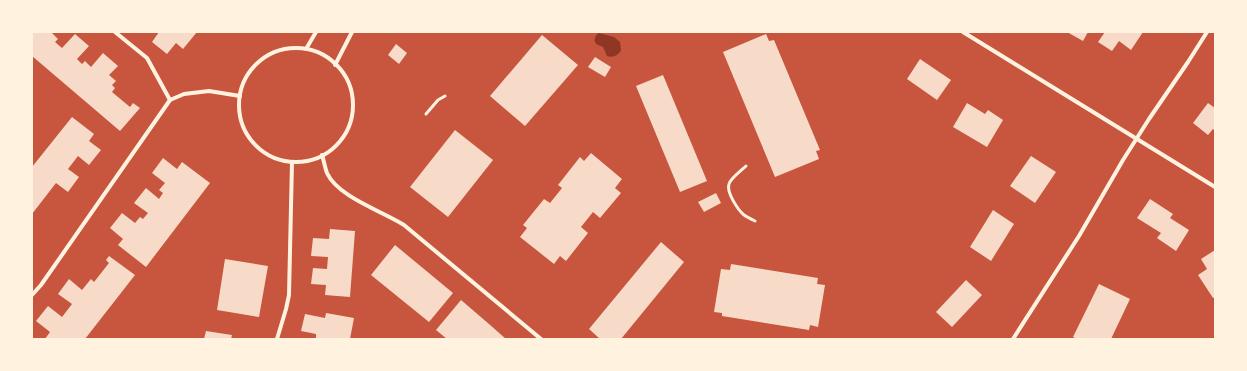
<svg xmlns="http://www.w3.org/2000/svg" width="1247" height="371" font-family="Rubik,sans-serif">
<rect width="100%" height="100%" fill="#c8553d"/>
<path fill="#8f3625" d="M599,33L614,37L620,42L621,50C619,55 613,58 607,56L603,47C602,46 600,46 598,45C592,42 595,35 599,33Z"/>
<g fill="#f7dbc8">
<polygon points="32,32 53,32 52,33 58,39 55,42 62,48 75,34 89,46 77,59 82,64 85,61 91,67 103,53 118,66 109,75 116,81 112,85 115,88 112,92 130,107 133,103 140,108 120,131 32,56"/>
<polygon points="159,32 197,32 183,49 176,43 167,54 152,42"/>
<polygon points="1067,32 1088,32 1083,41"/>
<polygon points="1105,32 1143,32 1131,50 1119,41 1112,51 1098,42"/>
<polygon points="766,34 769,41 774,40 820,150 816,151 819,159 775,177 723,52"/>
<polygon points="542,35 578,65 525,126 490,96"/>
<polygon points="396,44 407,53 399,64 388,55"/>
<polygon points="595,57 611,67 605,77 588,67"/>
<polygon points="920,59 951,80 937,100 907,79"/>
<polygon points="663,75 707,181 680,192 636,86"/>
<polygon points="967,103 985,114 988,110 1003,120 987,147 953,127"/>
<polygon points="1208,103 1215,108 1215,131 1213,129 1208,135 1193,123"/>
<polygon points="72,117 94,134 89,141 101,150 89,165 78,156 68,169 79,177 68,192 56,183 32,214 32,167"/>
<polygon points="455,130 493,160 448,217 410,187"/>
<polygon points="591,153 622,179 615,188 621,193 600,218 593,212 581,227 588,233 566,261 560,256 554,264 520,237 527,228 523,225 544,199 550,203 562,188 558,185 580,157 584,161"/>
<polygon points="1031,156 1056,172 1035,203 1010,186"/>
<polygon points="163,158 177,169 182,162 210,183 146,267 118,245 123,239 110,228 122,213 135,223 140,217 143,219 148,213 134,203 146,188 159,199 163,193 159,190 165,183 152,173"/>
<polygon points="716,193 721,203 704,212 698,202"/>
<polygon points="1150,199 1173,214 1170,218 1189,230 1176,251 1157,238 1161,233 1137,218"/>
<polygon points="993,210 1014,224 991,261 970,247"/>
<polygon points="330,229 355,231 350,297 325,295 326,285 311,284 313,268 327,269 328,257 311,256 313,238 329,239"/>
<polygon points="661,242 684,262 621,339 600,339 589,329"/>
<polygon points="395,245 453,293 429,322 371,275"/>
<polygon points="1215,250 1215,297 1213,298 1198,275 1207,269 1201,259"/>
<polygon points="109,256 135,275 85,339 45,339 50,332 36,321 48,306 62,317 72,304 58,294 69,279 82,290 91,279 94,282 109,263 106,260"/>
<polygon points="225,259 268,266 259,317 217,310"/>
<polygon points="731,264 818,278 817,284 825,285 818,327 810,325 809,330 722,316 722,313 714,312 721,269 730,270"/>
<polygon points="966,280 982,295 952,327 936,312"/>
<polygon points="1099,284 1130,299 1111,339 1077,339 1073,337"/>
<polygon points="461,300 489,324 506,339 447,339 436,330"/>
<polygon points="326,313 354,318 350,339 316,339 316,334 301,331 305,314 325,318"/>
<polygon points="206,331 232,335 231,339 204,339"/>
</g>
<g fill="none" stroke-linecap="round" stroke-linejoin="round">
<g stroke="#fff3e0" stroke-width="3">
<polyline points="426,114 438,100 445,96"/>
<path d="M746,166C742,170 730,179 729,184C726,192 738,210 744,215C747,217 751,219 755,221"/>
</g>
<g stroke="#fff3e0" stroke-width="4">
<polyline points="115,32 147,58 170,100"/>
<polyline points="963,32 1215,187"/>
<circle cx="296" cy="105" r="57"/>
<polyline points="306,49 316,32"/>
<polyline points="335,65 352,32"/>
<path d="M322,155C324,161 325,168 327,173C338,197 382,211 404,225L541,339"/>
<polyline points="32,295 41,285 170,100 184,94 209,91 240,96"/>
<polyline points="277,339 286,309 289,295 292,162"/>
<polyline points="1013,339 1079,236 1123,160 1149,119 1188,62 1207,32"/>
</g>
</g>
<rect width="1247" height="371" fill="none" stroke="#fff3e0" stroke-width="66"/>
</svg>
